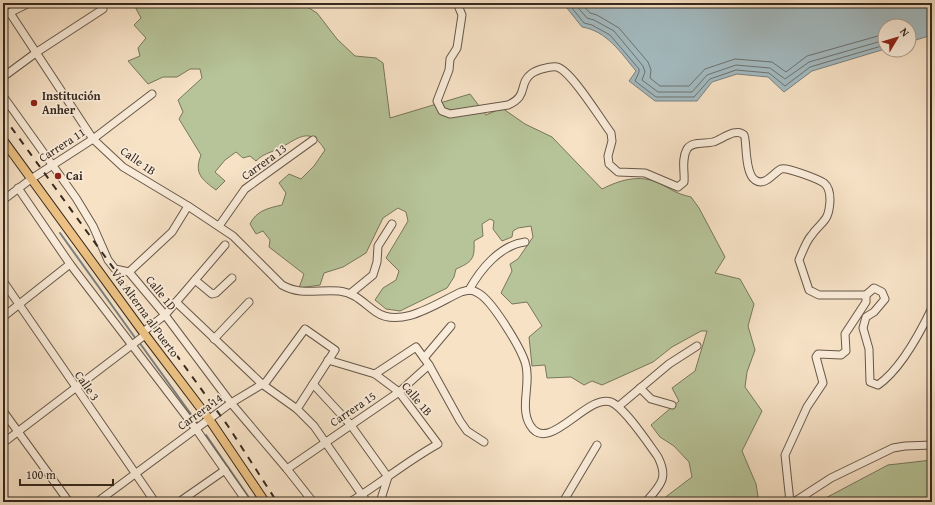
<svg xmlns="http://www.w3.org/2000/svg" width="935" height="505" font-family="'Gentium Book Plus',serif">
<rect width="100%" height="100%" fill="#f7e2c6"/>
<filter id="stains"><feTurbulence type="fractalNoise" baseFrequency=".005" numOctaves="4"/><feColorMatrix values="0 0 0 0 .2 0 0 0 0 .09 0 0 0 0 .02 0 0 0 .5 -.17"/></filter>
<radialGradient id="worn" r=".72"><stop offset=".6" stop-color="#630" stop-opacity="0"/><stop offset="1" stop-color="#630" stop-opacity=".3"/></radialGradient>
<g fill="#b7c499" stroke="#77775c">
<path d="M133,3H301L317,13L337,39L355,56L376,58L383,63L390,118L470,94L486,115L502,108L525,124L552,137L602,189C620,180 639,174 659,183C673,190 674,193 691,197L699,208L725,257L715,273L740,279L754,304L748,326L755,350L747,372L745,387L762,411L742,451L756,484L759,502H659L692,477L689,462L674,446L660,437L651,425L679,401L672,388L695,371L707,331H701L672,347L653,362L602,385L592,381L584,385L571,377L547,378L545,365L532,366L529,337L542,326L527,302L512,304L501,293L512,271L510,264L518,259L533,237L531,226L518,228L513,231L512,237L502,241L493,229L494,221L490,219L482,224L483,236L474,241C475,259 472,262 456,269L454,277L447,288L400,311L386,309L375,300L383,288L396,280L399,271L386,258L408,221L406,212L398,208L383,218L366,253L343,267L324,273L320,285L299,288L304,274L269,247L270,240L263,231L256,234L250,224C256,211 268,208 282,205L286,193L279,183L289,174L301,179L314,166L325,150C309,124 297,140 278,149C269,153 263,154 256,161L250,156L243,158L236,152L225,160L215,172L225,181L216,190C201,179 194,173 201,155L179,119L183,112L178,100L202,78L200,69H190L177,77H163L148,84L128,61L140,56L138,48L146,38L134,25L141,18Z"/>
<polygon points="932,460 932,502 818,502 888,465"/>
</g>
<path fill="#a3bac0" stroke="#788080" d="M563,3H932V35L909,42V26H885V49L812,71L784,92L768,77L737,74L712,82L697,101H655L629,81L636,71C621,53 607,31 582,27Z"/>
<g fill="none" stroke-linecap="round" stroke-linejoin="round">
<g stroke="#6d7270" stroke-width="1">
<polyline points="568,3 584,23 592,25 610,35 639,69 639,72 635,81 656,97 694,97 710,79 736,70 769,73 785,86 810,67 885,45"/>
<polyline points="574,3 587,18 594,20 614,31 643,66 645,72 642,80 658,92 692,92 707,75 736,65 770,68 785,79 809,62 885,40"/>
<polyline points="581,3 590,13 597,15 619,28 648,62 651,70 650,78 660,86 689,86 705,69 735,59 772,62 786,72 807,56 885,34"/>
</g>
<g stroke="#788080" stroke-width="2">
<polyline points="60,233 136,339"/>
<polyline points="139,342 198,424"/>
<polyline points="206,435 252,502"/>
</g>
<defs>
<g id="minor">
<path d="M457,3L462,15L457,48L450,59L449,70L437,101L442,111L450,114L508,105C529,96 518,84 531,74C536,70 550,66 557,67C571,70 601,120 611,133L612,141L608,156L609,164L618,172L645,173L678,187L684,182C685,171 681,160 687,149C692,141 705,144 713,142C721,140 736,127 744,135C747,138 744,173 755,180C765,187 773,173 781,169C787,167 818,179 824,183C829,187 830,194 830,200C829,223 822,220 811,236C807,240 801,255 799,260L809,290L819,295H866"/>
<path d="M10,13L93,139L123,167L188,206L233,236L282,285C301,296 319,289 339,291C356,293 363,303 376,312C401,329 437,303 461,292C467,290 472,289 478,293C492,300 520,347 525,362C532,382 519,407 530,425C548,456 587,393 611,402C625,408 648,443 658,457C669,479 660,485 646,502"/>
<polyline points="3,16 29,3"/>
<polyline points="3,77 37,52 103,9"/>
<polyline points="3,96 76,198 93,226 108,260 115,269 129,272 165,315 231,403 287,469 313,502"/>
<polyline points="18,188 70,264 196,429 247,502"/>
<polyline points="3,200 31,179 93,139 152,94"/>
<polyline points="219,226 245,189 313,140"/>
<polyline points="129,272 172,232 188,206"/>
<polyline points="195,280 212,294 216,293 232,278"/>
<polyline points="3,281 155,502"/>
<path d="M469,290C480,270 500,245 525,242"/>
<polyline points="351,293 373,275 377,262 378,246 392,224"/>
<polyline points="176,302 262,384 297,409 314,426 367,502"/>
<polyline points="3,317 70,264"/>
<polyline points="143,332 165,315 225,245"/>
<polyline points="214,339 249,302"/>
<polyline points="424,358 451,326"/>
<path d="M328,360L375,374L399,392L438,444C407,461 380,484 350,502"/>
<polyline points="375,374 416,347 429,365 460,421 467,431 484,442"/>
<polyline points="313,384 350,424 388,477 380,502"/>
<polyline points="640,388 651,399 672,405"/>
<polyline points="619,406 669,364 697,346"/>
<polyline points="3,411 69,502"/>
<polyline points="3,443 145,335"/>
<polyline points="287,469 399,392 429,365"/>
<polyline points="97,502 231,403 266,382 305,329 335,350 297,409"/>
<polyline points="179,502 225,470"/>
<polyline points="563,502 597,445"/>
<path d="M790,502L785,455L807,407L823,383L816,357L818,354L841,355L846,351L845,334L866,302V295L874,288L882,292L885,299L874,312L866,317L863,328L869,349L870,382L878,385C901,369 920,333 932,308"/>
<polyline points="794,502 831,478 893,448 905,446 932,445"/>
</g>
<polyline id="major" points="3,140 143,332 209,419 265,502"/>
</defs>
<use href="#minor" stroke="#675849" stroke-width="9"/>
<use href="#major" stroke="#372a1f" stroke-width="10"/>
<use href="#minor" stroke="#faecda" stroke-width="7"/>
<use href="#major" stroke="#ecc183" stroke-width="8"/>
<polyline stroke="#372a1f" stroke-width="2" stroke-dasharray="7 7" stroke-linecap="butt" points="3,116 228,426 277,502"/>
</g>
<g fill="#8f2418" stroke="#faecda" stroke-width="1.5">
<circle cx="34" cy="103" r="4"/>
<circle cx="58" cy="176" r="4"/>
</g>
<g text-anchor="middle" stroke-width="3.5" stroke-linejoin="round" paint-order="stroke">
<g font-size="12" font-weight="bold" fill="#372a1f" stroke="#faecda" text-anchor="start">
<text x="42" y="100">Institución<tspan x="42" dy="14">Anher</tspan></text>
<text x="66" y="180">Cai</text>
</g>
<g font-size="12" fill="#372a1f" stroke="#faecda">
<text transform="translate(62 145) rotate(-33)" y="4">Carrera 11</text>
<text transform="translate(138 161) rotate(35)" y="4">Calle 1B</text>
<text transform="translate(264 162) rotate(-36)" y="4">Carrera 13</text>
<text transform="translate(161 293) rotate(51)" y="4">Calle 1D</text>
<text transform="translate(145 313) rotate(54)" y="4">Vía Alterna al Puerto</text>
<text transform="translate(87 386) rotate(55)" y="4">Calle 3</text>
<text transform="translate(417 399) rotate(50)" y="4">Calle 1B</text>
<text transform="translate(353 409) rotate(-34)" y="4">Carrera 15</text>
<text transform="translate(200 412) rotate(-36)" y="4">Carrera 14</text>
</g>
</g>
<rect width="935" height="505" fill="none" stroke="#f7e2c6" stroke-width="16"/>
<rect x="4" y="4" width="927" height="497" fill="none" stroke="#372a1f" stroke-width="2"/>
<rect x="8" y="8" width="919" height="489" fill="none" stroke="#372a1f"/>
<g transform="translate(897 38) rotate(52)"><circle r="19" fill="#faecda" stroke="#ac9e8f"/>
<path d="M0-3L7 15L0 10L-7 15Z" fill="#8f2418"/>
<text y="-6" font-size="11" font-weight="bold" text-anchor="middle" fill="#372a1f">N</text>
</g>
<path d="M20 479v6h93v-6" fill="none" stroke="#372a1f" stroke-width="2"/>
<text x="26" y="479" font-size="12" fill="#372a1f" stroke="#faecda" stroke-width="3" paint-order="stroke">100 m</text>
<rect width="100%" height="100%" filter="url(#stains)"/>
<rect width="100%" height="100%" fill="url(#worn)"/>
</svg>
